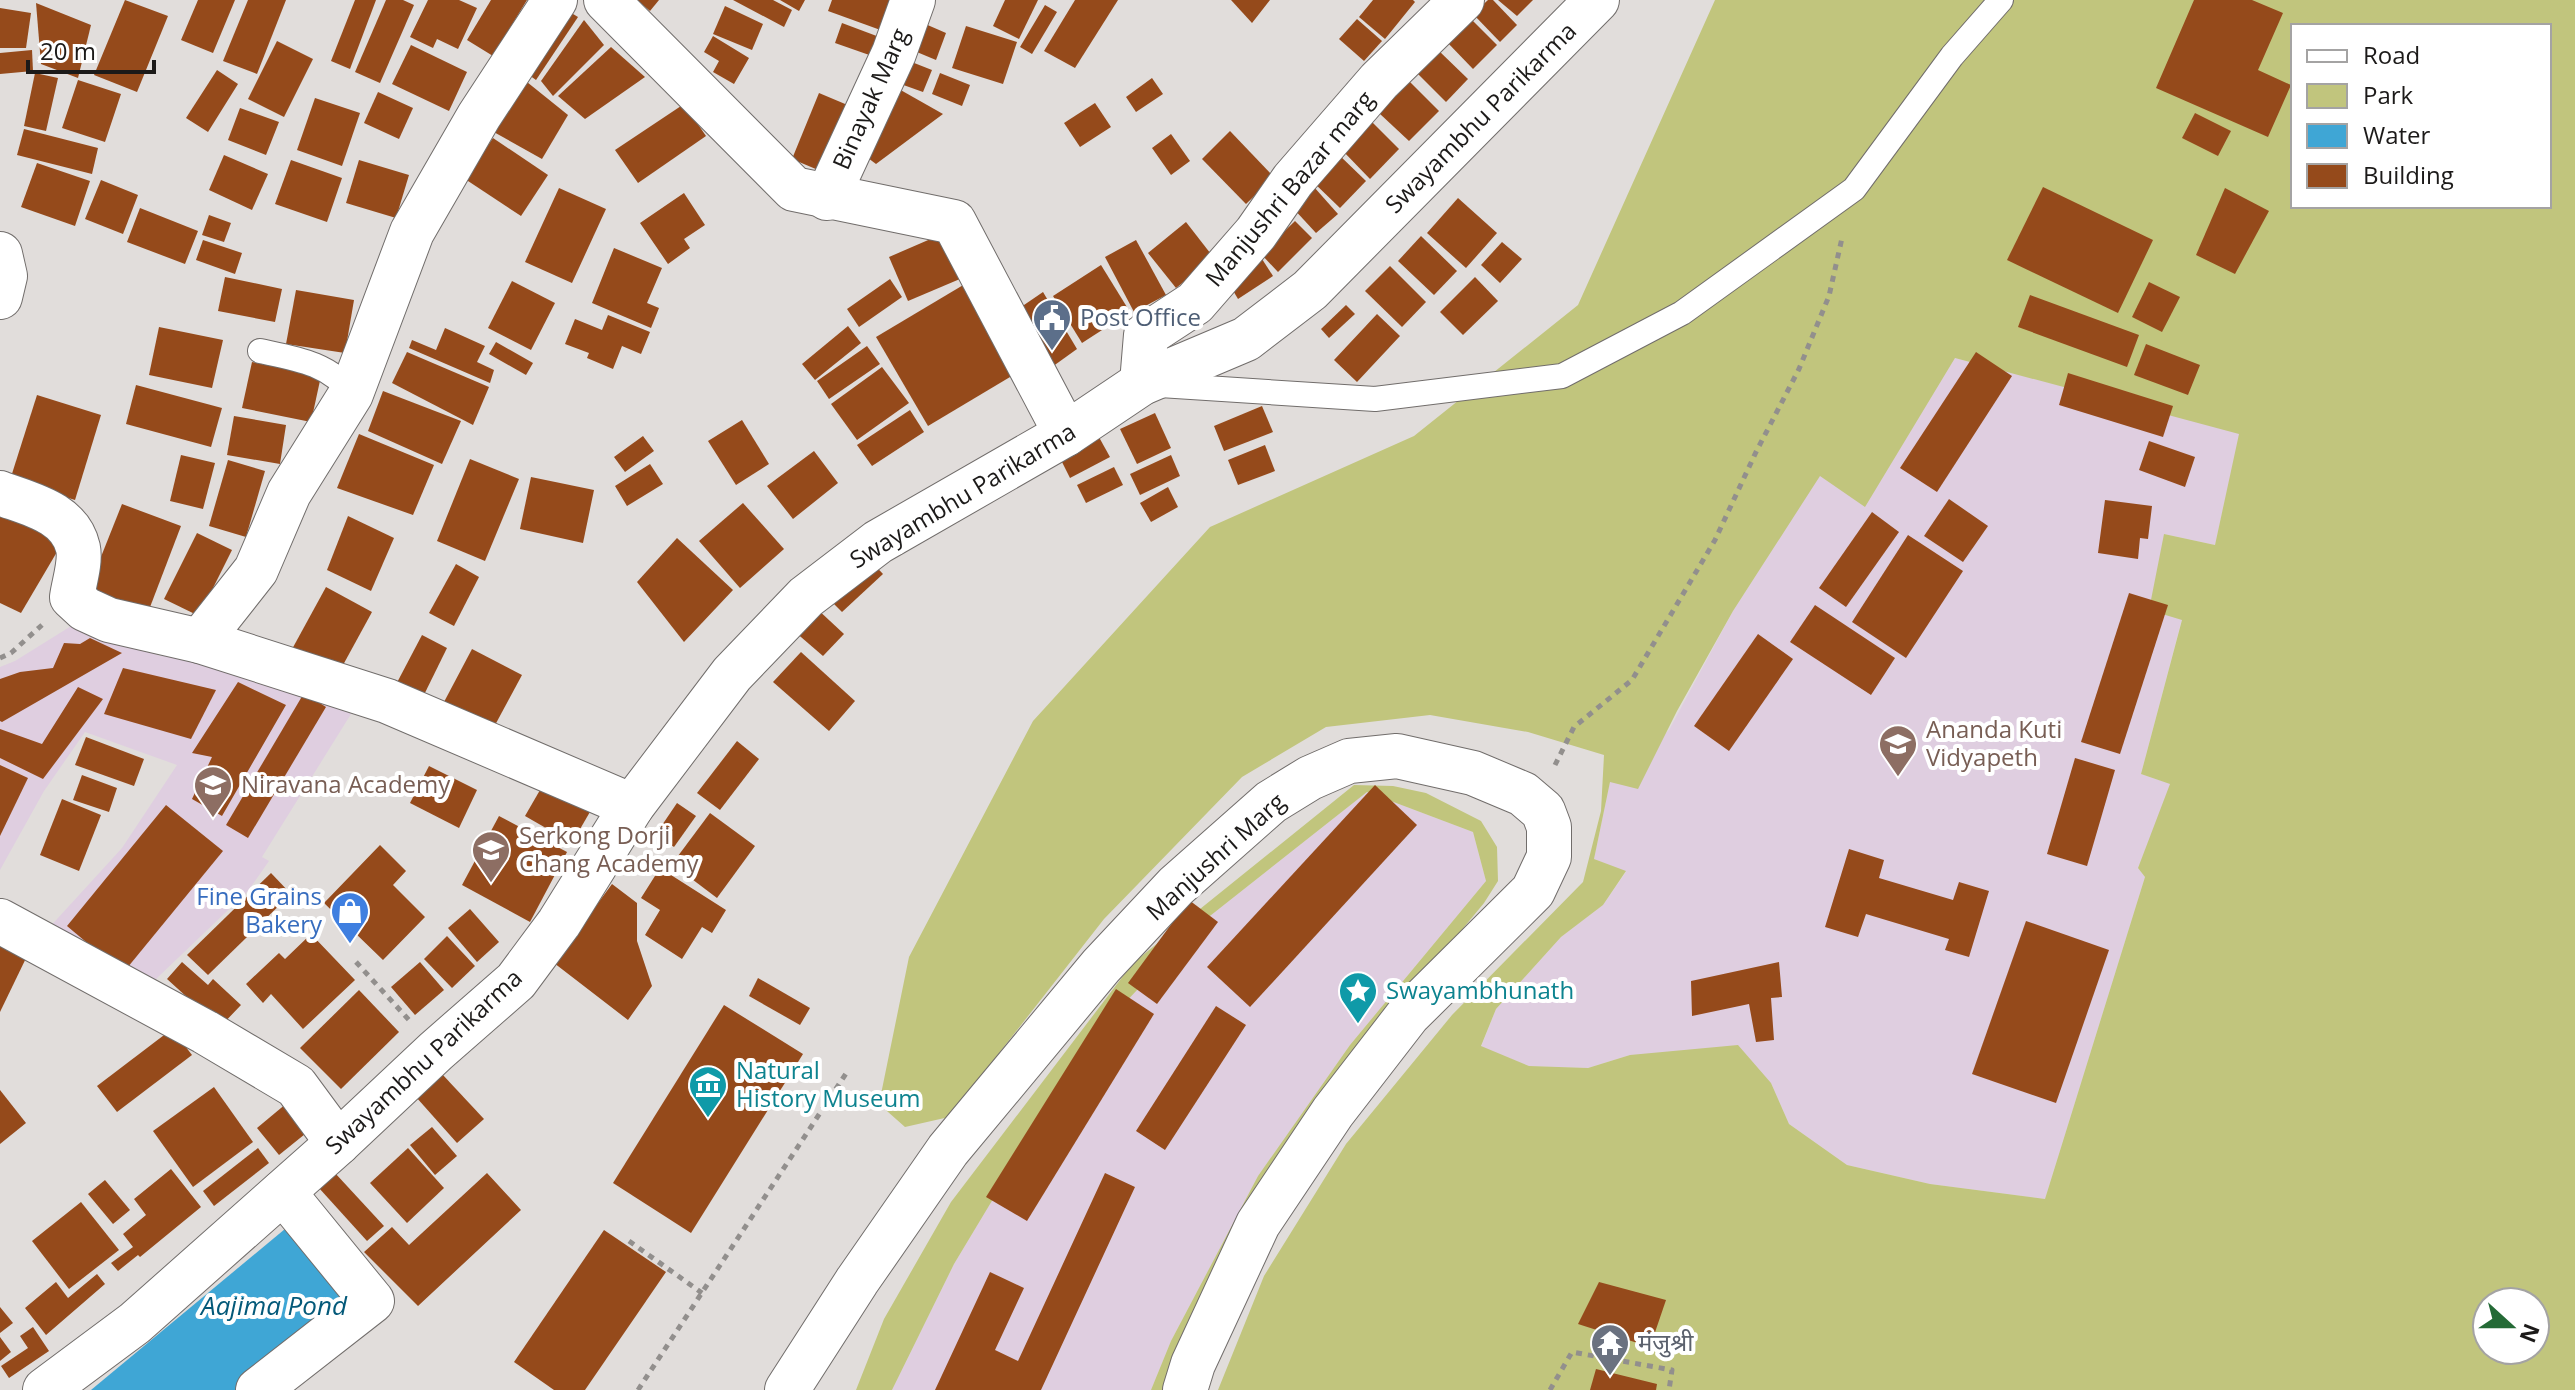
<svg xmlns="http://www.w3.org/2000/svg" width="2575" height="1390" font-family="'Open Sans','Noto Sans Devanagari',sans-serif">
<rect width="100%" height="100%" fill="#e1dddb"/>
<g fill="#dfcee0">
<polygon points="1955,358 2240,433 2215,545 2164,534 2182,619 2141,774 2171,784 2138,868 2145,877 2045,1199 1930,1184 1847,1165 1789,1124 1771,1083 1630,1055 1588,1068 1529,1066 1481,1047 1496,1009 1561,937 1603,905 1626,872 1594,859 1610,782 1669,730 1733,611 1820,475 1865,506"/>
<polygon points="76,623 160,656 200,656 320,693 351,714 262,857 269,861 248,891 133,1001 47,930 122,848 177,765 85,732 44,791 0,870 0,667 15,661"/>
<polygon points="1367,792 1473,832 1486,881 1350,1045 1258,1176 1171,1341 1151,1390 892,1390 954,1264 1043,1116 1123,1005 1196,927"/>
</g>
<g fill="#c1c57d" fill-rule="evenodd">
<path d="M1715,0H2575V1390H1218L1264,1276L1346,1144L1452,1015L1583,882L1601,811L1604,755L1528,732L1430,715L1326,727L1242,777L1104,919L949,1117L905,1127L879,1104L909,957L1033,721L1210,527L1414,436L1578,305ZM2293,26H2549V206H2293ZM1955,358L2239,434L2215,545L2164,534L2149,610L2182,620L2141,774L2170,784L2138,868L2145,877L2045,1199L1930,1184L1847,1165L1789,1124L1771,1083L1738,1045L1630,1055L1588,1068L1529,1066L1481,1046L1496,1009L1561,937L1603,905L1626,871L1594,859L1610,782L1638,789L1677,711L1733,611L1820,476L1865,507ZM2487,1302H2535V1350H2487Z"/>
<polygon points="1354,785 1393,786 1426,793 1481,821 1497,847 1498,881 1484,903 1343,1074 1165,1390 1151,1390 1171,1341 1258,1176 1350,1045 1486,881 1473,832 1367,792 1196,927 1123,1005 1043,1116 954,1264 892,1390 856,1390 884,1319 951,1202 1133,963"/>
</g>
<polygon fill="#3fa6d5" points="291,1224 362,1304 252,1390 91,1390"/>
<g fill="#954a1b">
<polygon points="125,0 168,16 137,92 94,75"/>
<polygon points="198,0 235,0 213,53 181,40"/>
<polygon points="248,0 286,0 257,74 223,61"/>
<polygon points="355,0 376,0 350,69 331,61"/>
<polygon points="386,0 403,0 414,5 380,83 355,72"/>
<polygon points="428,0 459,0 477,8 458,49 437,39 433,48 410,37"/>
<polygon points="491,0 527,0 493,56 467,40"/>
<polygon points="637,0 659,0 650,11"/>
<polygon points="733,0 773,0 792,10 784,27"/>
<polygon points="780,0 805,0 799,11"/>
<polygon points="832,0 898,0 886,32 828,11"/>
<polygon points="1005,0 1038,0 1019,39 993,26"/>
<polygon points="1075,0 1118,0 1075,68 1044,51"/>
<polygon points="1231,0 1270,0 1252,23"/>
<polygon points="1373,0 1413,0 1415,2 1385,39 1359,17"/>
<polygon points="1488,0 1493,0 1517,25 1500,42 1473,14"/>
<polygon points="1498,0 1533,0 1517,16"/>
<polygon points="2194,0 2252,0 2283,13 2258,70 2291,85 2268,137 2156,88"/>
<polygon points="36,3 91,25 78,78 41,64"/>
<polygon points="1045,5 1057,12 1032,54 1020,47"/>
<polygon points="725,6 763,24 752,50 713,34"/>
<polygon points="0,8 31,13 26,48 0,48"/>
<polygon points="563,8 578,17 536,80 522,70"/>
<polygon points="1470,18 1497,45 1473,69 1446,41"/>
<polygon points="1357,19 1382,41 1364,61 1339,39"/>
<polygon points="584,20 604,45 553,96 541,81"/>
<polygon points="842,23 882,38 875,57 835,43"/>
<polygon points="923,23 946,33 936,60 912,50"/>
<polygon points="966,26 1017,42 1003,84 952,68"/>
<polygon points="713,36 749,58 734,84 713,72 719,61 704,52"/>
<polygon points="277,41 313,59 284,117 248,99"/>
<polygon points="411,45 467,72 449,111 392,84"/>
<polygon points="611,47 645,77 585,119 558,96"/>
<polygon points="32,50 33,71 0,74 0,53"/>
<polygon points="1438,50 1468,79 1446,102 1416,72"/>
<polygon points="904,59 932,70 923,92 895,82"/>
<polygon points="217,70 238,84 208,132 186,118"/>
<polygon points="35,73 58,78 46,131 24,126"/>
<polygon points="940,73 970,85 962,106 932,94"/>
<polygon points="522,78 568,115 542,159 492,131"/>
<polygon points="1152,78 1163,94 1136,112 1126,97"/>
<polygon points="78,80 121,94 105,142 62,128"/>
<polygon points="1410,82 1439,111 1409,141 1379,113"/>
<polygon points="890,84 943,114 876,164 856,149"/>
<polygon points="378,92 413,108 399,139 364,123"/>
<polygon points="819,93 857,109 830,175 792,159"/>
<polygon points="315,98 360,113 342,166 297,150"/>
<polygon points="1095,103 1111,127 1080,147 1064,123"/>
<polygon points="684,104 706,136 638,183 615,150"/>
<polygon points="240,108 279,122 266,155 228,140"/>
<polygon points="2195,113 2231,131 2218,156 2182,138"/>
<polygon points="1370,120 1399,149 1370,179 1341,149"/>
<polygon points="24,129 98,148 92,174 17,155"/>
<polygon points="1230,131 1274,177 1246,204 1202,159"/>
<polygon points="1171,134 1190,161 1171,175 1152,148"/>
<polygon points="493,138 548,175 521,216 465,179"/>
<polygon points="1337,153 1366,181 1340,208 1311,180"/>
<polygon points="224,155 268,174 252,210 209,190"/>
<polygon points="291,160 342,178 327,222 275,204"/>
<polygon points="359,160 409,175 396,218 346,203"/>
<polygon points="37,163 90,181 75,226 21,207"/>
<polygon points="101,180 138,195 123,234 85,219"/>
<polygon points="1314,187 1338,214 1316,233 1292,207"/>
<polygon points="2043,187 2153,240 2118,313 2007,260"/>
<polygon points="559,188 606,209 572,283 525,262"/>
<polygon points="2225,188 2269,211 2235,274 2196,255"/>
<polygon points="684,193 705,225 684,239 690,248 668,264 640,223"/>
<polygon points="1458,198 1497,233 1466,268 1427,233"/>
<polygon points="140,208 198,231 185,264 127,242"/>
<polygon points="209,215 231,223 224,242 202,235"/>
<polygon points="1295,221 1312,238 1278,272 1261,254"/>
<polygon points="1186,222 1214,258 1176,288 1148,253"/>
<polygon points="949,231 967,276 908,301 889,257"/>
<polygon points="1421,236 1457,271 1434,295 1398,261"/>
<polygon points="203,240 242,253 235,274 196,260"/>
<polygon points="1136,240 1166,295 1134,312 1105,257"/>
<polygon points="1502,242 1522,259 1500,283 1481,265"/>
<polygon points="614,248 662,268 647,303 659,308 651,328 592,303"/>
<polygon points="1262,259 1273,276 1238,299 1228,282"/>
<polygon points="1101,265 1130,312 1082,343 1053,296"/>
<polygon points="1390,266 1426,302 1402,327 1365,291"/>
<polygon points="225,277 282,289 275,322 218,311"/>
<polygon points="1475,277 1498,301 1463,335 1440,312"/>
<polygon points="975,278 1027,367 928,426 876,337"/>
<polygon points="890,279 902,297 859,327 847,309"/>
<polygon points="512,281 555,303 531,350 488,328"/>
<polygon points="2149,282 2180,297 2162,332 2132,317"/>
<polygon points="296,290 354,300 345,353 286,344"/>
<polygon points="1043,292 1077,349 1045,372 1011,314"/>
<polygon points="2030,295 2139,335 2127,367 2018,327"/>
<polygon points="1346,305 1355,314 1329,338 1321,329"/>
<polygon points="1377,314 1400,336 1357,382 1334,360"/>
<polygon points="608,315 650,332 641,354 622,346 613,369 587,358 589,353 565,344 575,319 602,330"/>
<polygon points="848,326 861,343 815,380 802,364"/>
<polygon points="159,327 223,340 212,388 149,375"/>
<polygon points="445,328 485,346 477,362 494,370 490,383 409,348 412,340 436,350"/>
<polygon points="496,342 533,363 526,375 489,354"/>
<polygon points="2146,344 2200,365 2188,395 2134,375"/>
<polygon points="867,346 880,364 829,399 817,381"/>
<polygon points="407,352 489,387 473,425 392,383"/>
<polygon points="1976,352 2012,376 1937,492 1900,468"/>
<polygon points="252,362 321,376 311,422 242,408"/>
<polygon points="882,367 909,403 857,440 831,404"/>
<polygon points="2068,373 2173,406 2163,437 2059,405"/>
<polygon points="136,385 222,408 211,447 126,424"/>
<polygon points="383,391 461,421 442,464 368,431"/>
<polygon points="37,395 101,415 75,500 10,480"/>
<polygon points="1262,406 1273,432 1224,451 1214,426"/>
<polygon points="910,410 924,432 872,466 857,445"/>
<polygon points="1155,413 1171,448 1137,464 1120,429"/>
<polygon points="234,416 286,425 280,464 227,455"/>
<polygon points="742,420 769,464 736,485 708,441"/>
<polygon points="1095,430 1110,457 1070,478 1056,450"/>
<polygon points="359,434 434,465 413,515 337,488"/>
<polygon points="643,436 654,451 625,472 614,457"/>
<polygon points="2149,441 2195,457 2185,487 2139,470"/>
<polygon points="1265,445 1275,471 1238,485 1228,460"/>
<polygon points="814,451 838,483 793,519 767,486"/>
<polygon points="181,455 215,463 203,509 170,501"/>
<polygon points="1171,455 1180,476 1140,495 1130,474"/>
<polygon points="470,459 519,479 485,561 437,541"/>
<polygon points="228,460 265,471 246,537 209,526"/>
<polygon points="650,464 663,484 627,506 615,486"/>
<polygon points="1114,467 1123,485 1086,503 1077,485"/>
<polygon points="531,477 594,490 583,543 520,529"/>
<polygon points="1168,487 1178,507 1151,522 1140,503"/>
<polygon points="1949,499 1988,526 1963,562 1924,536"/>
<polygon points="2105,500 2152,506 2148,539 2140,538 2138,559 2098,553"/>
<polygon points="743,503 784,549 740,588 699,541"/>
<polygon points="122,504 181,526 147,615 87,592"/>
<polygon points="1872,512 1899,532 1846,607 1819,588"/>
<polygon points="0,514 64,540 21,613 0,603"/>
<polygon points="348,516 394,538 371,591 327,570"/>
<polygon points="197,533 232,550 199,616 164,599"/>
<polygon points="1908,535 1963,571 1906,658 1852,622"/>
<polygon points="677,538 733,590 684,642 637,582"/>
<polygon points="865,555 883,574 842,612 824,594"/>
<polygon points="456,564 479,577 454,626 429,613"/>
<polygon points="326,587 372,612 337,676 291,651"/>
<polygon points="2129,593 2168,605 2120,754 2081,742"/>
<polygon points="1815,605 1895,658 1871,695 1790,642"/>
<polygon points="815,607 844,634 823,656 794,631"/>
<polygon points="1758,634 1793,659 1729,751 1694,726"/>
<polygon points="422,635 447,648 418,707 391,694"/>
<polygon points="90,638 122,653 2,722 0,721 0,679 20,672 53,668 64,643 80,644"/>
<polygon points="472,649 522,675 494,727 444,702"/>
<polygon points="801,652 855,701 829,731 773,682"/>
<polygon points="123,668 216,690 191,739 104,714"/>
<polygon points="238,682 286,705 222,816 192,799 212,757 192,753"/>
<polygon points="78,687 103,699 43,779 0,758 0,729 42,744"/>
<polygon points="304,693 326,707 248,838 226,825"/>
<polygon points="86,737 144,759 134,786 75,765"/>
<polygon points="737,741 759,759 720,810 697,793"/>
<polygon points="2075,758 2115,770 2087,866 2047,854"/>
<polygon points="0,765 28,778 0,836"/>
<polygon points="429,766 477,790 459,828 410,803"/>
<polygon points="551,771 598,798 572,843 525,816"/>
<polygon points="82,775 117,788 109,812 73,800"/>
<polygon points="1375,785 1417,825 1250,1007 1207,967"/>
<polygon points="62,799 101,815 79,871 40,855"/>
<polygon points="677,803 696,816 674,847 656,834"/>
<polygon points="166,805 223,851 123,973 67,926"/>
<polygon points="710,813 755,846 717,898 672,864"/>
<polygon points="499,816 567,852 530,922 462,885"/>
<polygon points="380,845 406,871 393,885 425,917 383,960 324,903"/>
<polygon points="1849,849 1884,860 1879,878 1953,900 1959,882 1989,891 1969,957 1945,950 1949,939 1866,914 1858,937 1825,927"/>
<polygon points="660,868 726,910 712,933 702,927 682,959 645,935 660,910 641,898"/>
<polygon points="271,873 291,894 208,975 187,955"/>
<polygon points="612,884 637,903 637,941 652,986 628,1020 554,963"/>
<polygon points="1189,900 1218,922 1157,1004 1128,983"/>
<polygon points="470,909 499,942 477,962 448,928"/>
<polygon points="2026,921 2109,950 2056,1103 1972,1074"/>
<polygon points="311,934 355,980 303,1029 271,994 263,1003 246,984 279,953 285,959"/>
<polygon points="447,936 475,966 452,988 424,959"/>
<polygon points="0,938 29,952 0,1012"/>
<polygon points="182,962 208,985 213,979 241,1005 220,1027 167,979"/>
<polygon points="420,962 444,990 415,1015 391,987"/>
<polygon points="1779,962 1782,997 1771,998 1774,1040 1756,1042 1749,1004 1692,1016 1691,981"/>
<polygon points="758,978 810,1008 800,1025 749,996"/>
<polygon points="1116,989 1154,1014 1027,1221 986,1197"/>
<polygon points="359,990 399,1032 341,1089 300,1048"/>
<polygon points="724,1005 803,1054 691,1233 613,1183"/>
<polygon points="1216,1006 1246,1025 1165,1150 1136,1131"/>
<polygon points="172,1029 192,1055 117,1112 97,1086"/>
<polygon points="442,1074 484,1119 457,1143 416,1097"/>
<polygon points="214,1087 253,1142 193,1187 153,1131"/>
<polygon points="0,1090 26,1123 0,1144"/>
<polygon points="287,1103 310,1130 279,1155 257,1128"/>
<polygon points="432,1127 457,1156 435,1175 410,1145"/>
<polygon points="258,1148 269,1163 214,1206 203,1191"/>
<polygon points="408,1148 444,1188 407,1223 370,1183"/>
<polygon points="171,1169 201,1207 140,1257 138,1255 118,1271 111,1263 133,1247 123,1234 146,1215 134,1199"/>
<polygon points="335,1173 384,1226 367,1241 319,1188"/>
<polygon points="487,1173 521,1210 418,1306 364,1252 392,1227 409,1245"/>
<polygon points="1105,1173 1135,1187 1041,1390 935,1390 990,1272 1024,1288 995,1350 1018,1361"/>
<polygon points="105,1180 130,1210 113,1224 88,1194"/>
<polygon points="81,1202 119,1250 69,1289 32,1241"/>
<polygon points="604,1230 666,1272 585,1390 554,1390 514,1362"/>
<polygon points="97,1274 105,1284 46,1335 25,1308 56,1282 68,1298"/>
<polygon points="1599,1282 1666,1300 1650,1347 1578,1324"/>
<polygon points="0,1307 13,1323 0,1333"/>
<polygon points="33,1327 49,1351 9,1378 1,1366 28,1348 20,1336"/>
<polygon points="0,1337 11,1352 0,1361"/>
<polygon points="1596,1369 1657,1384 1656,1390 1590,1390"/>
</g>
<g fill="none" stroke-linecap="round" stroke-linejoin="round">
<defs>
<g id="lane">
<path d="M260,351C293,358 331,363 351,394"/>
<polyline points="1160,385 1375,399 1562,376 1682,313 1854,189 1952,56 2001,0"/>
</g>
<g id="street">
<polyline points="606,0 794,189 954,222 1066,434"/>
<polyline points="827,198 894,53 913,0"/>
<polyline points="0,254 5,276 0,297"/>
<polyline points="1142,383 1146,335 1195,303 1256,233 1293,180 1379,81 1462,0"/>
<path d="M0,493C29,504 70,512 78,548C81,562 74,583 72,597L85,609L109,620L200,641L387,701L632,806"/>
<polyline points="200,641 256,570 289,493 351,394 412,232 479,116 555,0"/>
<polyline points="0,921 205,1032 296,1086 338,1143"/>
<polyline points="258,1390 372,1301 283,1192"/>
</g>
<g id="secondary">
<polyline points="45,1390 135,1323 338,1143 436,1051 516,981 559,923 632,806 732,674 806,597 878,542 1066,434 1142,383 1246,339 1310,290 1597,0"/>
<polyline points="787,1390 857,1281 948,1150 1101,966 1176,886 1271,802 1310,778 1349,761 1397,756 1473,773 1523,794 1543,811 1549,827 1549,857 1533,891 1408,1015 1333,1112 1258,1224 1193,1364 1185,1390"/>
</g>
</defs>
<use href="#lane" stroke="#716d6b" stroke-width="26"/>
<use href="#street" stroke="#716d6b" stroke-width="46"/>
<use href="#secondary" stroke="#716d6b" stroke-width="46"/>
<g stroke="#928f8d" stroke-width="5" stroke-dasharray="6 6" stroke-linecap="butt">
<polyline points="0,658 11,653 42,625"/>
<polyline points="1555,765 1574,727 1632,680 1715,540 1756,452 1799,369 1829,296 1842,238"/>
<polyline points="356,962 409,1020"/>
<polyline points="629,1241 702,1293"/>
<polyline points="638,1390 847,1072"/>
<polyline points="1550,1390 1572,1352 1672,1370 1669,1390"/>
</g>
<use href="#lane" stroke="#fff" stroke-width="24"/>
<use href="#street" stroke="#fff" stroke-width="44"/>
<use href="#secondary" stroke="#fff" stroke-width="44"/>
</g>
<defs>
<symbol id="civic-pin" viewBox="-11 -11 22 30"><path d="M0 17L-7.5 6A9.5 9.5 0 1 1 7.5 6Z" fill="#5c6f8a" stroke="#fff"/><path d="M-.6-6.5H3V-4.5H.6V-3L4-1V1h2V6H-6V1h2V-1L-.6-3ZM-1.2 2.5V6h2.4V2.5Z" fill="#fff"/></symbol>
<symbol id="school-pin" viewBox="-11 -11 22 30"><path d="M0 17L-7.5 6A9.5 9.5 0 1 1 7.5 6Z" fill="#8d6e63" stroke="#fff"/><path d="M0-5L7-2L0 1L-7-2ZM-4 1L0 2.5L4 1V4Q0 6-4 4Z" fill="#fff"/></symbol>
<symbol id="shop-pin" viewBox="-11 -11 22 30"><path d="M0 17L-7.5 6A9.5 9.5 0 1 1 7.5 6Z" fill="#3f7fe0" stroke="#fff"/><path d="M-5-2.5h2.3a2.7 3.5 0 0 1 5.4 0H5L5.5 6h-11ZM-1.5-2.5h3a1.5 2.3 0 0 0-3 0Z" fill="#fff"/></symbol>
<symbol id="sight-pin" viewBox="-11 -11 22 30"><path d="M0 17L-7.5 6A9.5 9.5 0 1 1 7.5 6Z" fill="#0f9aa8" stroke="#fff"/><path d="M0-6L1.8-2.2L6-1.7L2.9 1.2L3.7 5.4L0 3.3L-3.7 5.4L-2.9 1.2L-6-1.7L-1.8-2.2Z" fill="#fff"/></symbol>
<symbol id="museum-pin" viewBox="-11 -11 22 30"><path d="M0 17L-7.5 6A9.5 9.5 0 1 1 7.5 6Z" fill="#0f9aa8" stroke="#fff"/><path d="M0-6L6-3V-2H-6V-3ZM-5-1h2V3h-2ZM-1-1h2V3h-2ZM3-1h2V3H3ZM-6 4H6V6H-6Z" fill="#fff"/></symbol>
<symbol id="temple-pin" viewBox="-11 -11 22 30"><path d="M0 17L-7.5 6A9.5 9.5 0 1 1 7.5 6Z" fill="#6b7280" stroke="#fff"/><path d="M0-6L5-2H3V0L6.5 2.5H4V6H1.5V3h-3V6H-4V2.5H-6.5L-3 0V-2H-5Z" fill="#fff"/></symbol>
</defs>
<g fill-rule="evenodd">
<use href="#civic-pin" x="1030" y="296" width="44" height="60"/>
<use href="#school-pin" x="1876" y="722" width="44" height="60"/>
<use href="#school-pin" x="191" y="763" width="44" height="60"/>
<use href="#school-pin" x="469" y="828" width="44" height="60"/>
<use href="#shop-pin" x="328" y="889" width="44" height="60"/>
<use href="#sight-pin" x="1336" y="969" width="44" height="60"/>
<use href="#museum-pin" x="686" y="1063" width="44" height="60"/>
<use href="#temple-pin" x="1588" y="1321" width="44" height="60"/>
</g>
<g text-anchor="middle" stroke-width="8" stroke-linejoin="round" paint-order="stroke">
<g font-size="24" fill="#1c1a19" stroke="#fff">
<text transform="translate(871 99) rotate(-66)" y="8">Binayak Marg</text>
<text transform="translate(1481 118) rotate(-45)" y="8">Swayambhu Parikarma</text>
<text transform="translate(1290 189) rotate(-50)" y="8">Manjushri Bazar marg</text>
<text transform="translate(963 496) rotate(-31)" y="8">Swayambhu Parikarma</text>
<text transform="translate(1216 857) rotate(-42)" y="8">Manjushri Marg</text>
<text transform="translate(424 1062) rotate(-43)" y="8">Swayambhu Parikarma</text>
</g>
<g font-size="24" fill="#4e5e75" stroke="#fff" text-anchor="start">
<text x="1080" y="326">Post Office</text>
</g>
<g font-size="24" fill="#785e54" stroke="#fff" text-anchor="start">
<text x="1926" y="738">Ananda Kuti<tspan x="1926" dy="28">Vidyapeth</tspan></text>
<text x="241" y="793">Niravana Academy</text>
<text x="519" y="844">Serkong Dorji<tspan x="519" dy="28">Chang Academy</tspan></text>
</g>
<g font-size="24" fill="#366cbe" stroke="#fff" text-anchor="end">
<text x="322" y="905">Fine Grains<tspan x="322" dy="28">Bakery</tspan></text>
</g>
<g font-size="24" fill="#0d838f" stroke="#fff" text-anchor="start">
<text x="1386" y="999">Swayambhunath</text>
<text x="736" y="1079">Natural<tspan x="736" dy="28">History Museum</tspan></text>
</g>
<g font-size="24" fill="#5b616d" stroke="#fff" text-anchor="start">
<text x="1638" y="1351">मंजुश्री</text>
</g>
<g font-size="26" font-style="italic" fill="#045979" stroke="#fff">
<text x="274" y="1315">Aajima Pond</text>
</g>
</g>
<rect x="2291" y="24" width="260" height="184" fill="#ffffff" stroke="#a4a3a3" stroke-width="2"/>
<rect x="2307" y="50" width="40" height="12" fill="#ffffff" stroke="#a4a3a3" stroke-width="2"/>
<text x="2363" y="64" font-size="24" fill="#1c1a19">Road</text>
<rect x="2307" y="84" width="40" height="24" fill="#c1c57d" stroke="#a4a3a3" stroke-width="2"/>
<text x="2363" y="104" font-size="24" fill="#1c1a19">Park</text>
<rect x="2307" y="124" width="40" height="24" fill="#3fa6d5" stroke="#a4a3a3" stroke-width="2"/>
<text x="2363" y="144" font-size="24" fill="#1c1a19">Water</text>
<rect x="2307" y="164" width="40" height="24" fill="#954a1b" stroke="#a4a3a3" stroke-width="2"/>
<text x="2363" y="184" font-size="24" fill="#1c1a19">Building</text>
<g transform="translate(2511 1326) rotate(111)"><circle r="38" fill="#ffffff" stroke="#a4a3a3" stroke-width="2"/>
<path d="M0-6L14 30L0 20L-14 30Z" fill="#246a36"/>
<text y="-12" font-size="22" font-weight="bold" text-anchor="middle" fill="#1c1a19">N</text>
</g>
<path d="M28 60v12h126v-12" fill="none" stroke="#1c1a19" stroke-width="4"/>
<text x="40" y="60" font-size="24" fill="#1c1a19" stroke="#ffffff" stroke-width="6" paint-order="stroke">20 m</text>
</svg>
